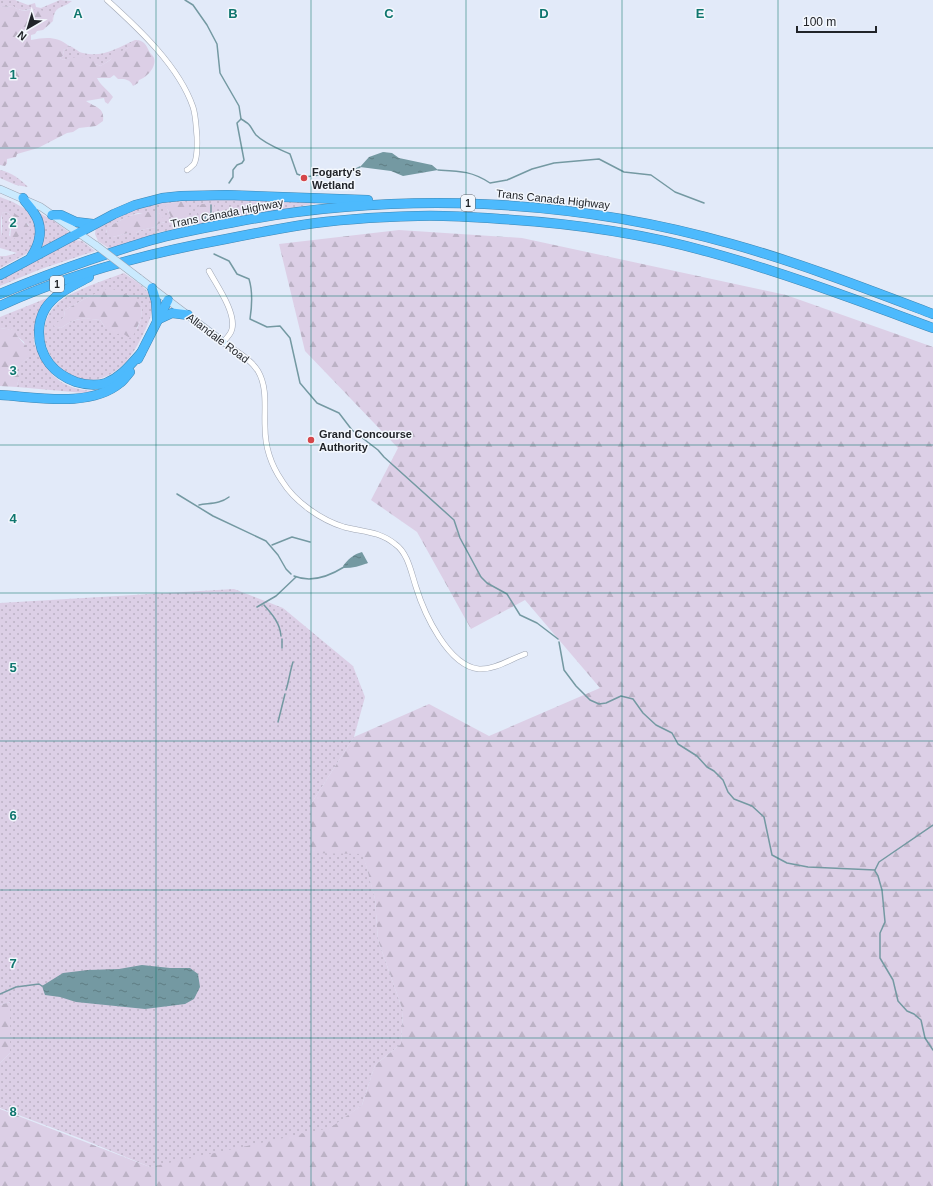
<svg xmlns="http://www.w3.org/2000/svg" width="933" height="1186" font-family="Helvetica,sans-serif">
<defs>
<pattern id="grass-dots" width="8" height="8" patternUnits="userSpaceOnUse"><rect width="8" height="8" fill="#dccfe6"/><path d="M2 2h.1M6 6h.1" fill="none" stroke="#bcb2c5" stroke-width="1.8" stroke-linecap="round"/></pattern>
<pattern id="forest-firs" width="22" height="20" patternUnits="userSpaceOnUse"><rect width="22" height="20" fill="#dccfe6"/><path d="M5 1l3.5 6h-7zM16 11l3.5 6h-7z" fill="#bcb2c5"/></pattern>
<pattern id="water-ripples" width="26" height="14" patternUnits="userSpaceOnUse"><rect width="26" height="14" fill="#7499a2"/><path d="M2 4q2-2 4 0t4 0M15 11q2-2 4 0t4 0" fill="none" stroke="#5f7d84"/></pattern>
</defs>
<rect width="100%" height="100%" fill="#e2eaf9"/>
<g fill="url(#grass-dots)" fill-rule="evenodd">
<path d="M0,0H15L28,5L35,3L36,7L41,8L60,0L72,1C61,10 55,4 53,21L52,17C47,15 41,12 36,10C27,8 20,13 13,6L0,7Z"/>
<path d="M135,40H138L132,46L126,49L101,66C87,62 77,55 63,60L60,58L64,55L63,50L67,49L69,46C75,47 77,52 83,53C103,58 117,48 135,40Z"/>
<path d="M0,170C11,172 20,179 28,187L16,185L0,178Z"/>
<polygon points="0,197 13,202 27,210 35,219 36,239 30,250 26,254 0,268 0,256 6,256 17,253 0,248 0,237 2,235 2,214 3,212 8,213 12,217 9,235 12,240 29,225 17,216 0,208"/>
<path d="M206,198L316,202L315,204H313L160,232L110,249L98,241L95,234L96,227L117,216L152,203ZM184,201L187,214L185,220L176,221L170,215L165,204ZM138,213H159L165,222L158,224L155,227L141,230L136,233H128L113,237H109L106,231L108,227L129,216Z"/>
<path d="M36,211L54,221L70,233L40,248C46,234 40,224 36,211Z"/>
<polygon points="75,240 82,241 95,251 41,269 0,286 0,278"/>
<path d="M124,273C147,289 161,296 147,326C139,343 130,362 114,372C70,402 19,338 58,303C73,290 105,280 124,273ZM109,289L142,306L141,319L137,329L105,327L100,320C81,318 77,317 61,328L54,326L64,317L65,310L88,297Z"/>
<path d="M52,296C46,308 32,329 34,341C34,346 38,351 40,355C52,381 68,390 96,391L84,393L17,387L19,376L15,368L28,358L24,342L17,336L13,330L0,328V317Z"/>
<polygon points="234,589 283,608 353,666 365,697 354,737 311,804 311,853 363,853 375,899 378,940 403,1011 401,1044 375,1065 362,1105 330,1129 203,1160 150,1167 82,1139 0,1108 0,1063 10,1053 10,1002 0,1005 0,603"/>
</g>
<g fill="url(#forest-firs)">
<path d="M13,6C22,15 33,7 44,11C47,12 50,15 52,17L53,21L43,30L37,31L35,34L31,35V40C46,37 57,36 69,46L67,49L63,50L64,55L60,58L63,60C72,57 88,55 95,61V64L101,66C106,62 113,60 114,53C123,52 132,46 138,40C145,42 146,45 149,51C150,54 153,55 154,58C157,67 146,78 139,80L138,83L133,86C130,79 125,79 118,79L114,75L110,78H97C100,85 108,90 113,97L108,104L105,102L104,98L86,101C94,107 105,107 103,121L96,126L79,128L73,132L67,133L38,148L17,154L16,157L7,159V163L5,166L0,165V7Z"/>
<polygon points="184,201 189,204 189,208 187,214 188,215 185,220 172,220 168,210 164,205 165,204"/>
<path d="M202,204L214,205L215,209L213,214L203,220C199,214 197,216 198,207Z"/>
<path d="M0,208C11,211 27,218 30,230L12,240L10,239L12,217L8,213L3,212C0,218 1,228 2,236L0,237Z"/>
<polygon points="147,212 159,213 165,220 165,222 158,224 155,227 141,230 136,233 128,233 113,237 109,237 107,234 106,228 108,227 129,216"/>
<polygon points="399,230 522,238 786,295 933,347 933,1186 0,1186 0,1109 150,1167 330,1128 362,1105 375,1065 401,1044 403,1011 378,940 375,899 363,854 311,853 311,804 354,737 429,704 489,736 600,688 525,600 471,629 417,532 371,500 398,448 305,351 279,244"/>
<path d="M109,288C122,292 132,296 142,306L141,319L133,336L130,338L122,333L114,335L105,327L100,320C81,318 77,317 61,328L53,326L64,317L65,310L88,297Z"/>
<path d="M0,328L14,330C17,338 24,342 29,350L28,358L16,368L19,376L17,387L0,386Z"/>
<polygon points="10,1002 10,1053 0,1063 0,1005"/>
</g>
<g fill="url(#water-ripples)">
<polygon points="383,152 392,153 399,158 432,165 438,170 403,176 391,171 360,167 369,157"/>
<path d="M362,552L368,563C360,566 353,568 344,568L343,566C348,559 354,554 362,552Z"/>
<polygon points="142,965 170,968 190,968 198,974 200,987 194,999 185,1004 145,1009 76,1002 60,997 45,995 42,986 63,973 88,970 119,969"/>
</g>
<g fill="none" stroke-linecap="round" stroke-linejoin="round">
<g stroke="#7499a2" stroke-width="1.5">
<polyline points="185,0 193,5 207,25 217,44 220,73 239,106 241,119"/>
<path d="M241,119C253,126 249,126 256,135C265,144 279,149 290,154L297,174L305,177L354,170L360,167"/>
<path d="M438,170C459,171 472,171 490,183L507,180L532,169L554,163L599,159L624,172L651,175L675,192L704,203"/>
<polyline points="229,183 233,177 233,170 237,165 242,163 244,160 237,123 241,119"/>
<polyline points="203,224 206,216 211,214 211,205"/>
<path d="M214,254L229,261L237,274L249,279C253,292 252,306 250,319L267,327L280,326L290,338L300,383L317,403L339,413L352,430L378,450L384,457L454,520L460,538L481,577L487,583L507,594L520,615L537,623L558,639"/>
<polyline points="177,494 213,516 266,541 278,555 286,569 291,574"/>
<path d="M199,505C210,503 220,504 229,497"/>
<polyline points="272,545 292,537 310,542"/>
<path d="M294,576C311,583 328,577 344,567"/>
<path d="M264,605C272,614 280,623 281,636"/>
<polyline points="257,607 276,596 296,577"/>
<polyline points="282,639 282,648"/>
<polyline points="559,642 564,670 576,686 590,700 599,704 606,703 621,696 633,699 643,713 656,725 672,733 678,744 697,756 707,767 714,771 723,780 728,792 734,799 752,806 764,817 772,855 787,863 808,867 875,870"/>
<path d="M286,690C289,681 290,671 293,662"/>
<polyline points="278,722 285,694"/>
<polyline points="875,870 879,862 933,825"/>
<polyline points="875,871 878,876 882,890 885,922 880,933 880,958 893,980 898,1001 907,1011 914,1014 921,1020 925,1038 933,1050"/>
<polyline points="0,994 16,987 39,984 42,986"/>
</g>
<defs>
<g id="street">
<path d="M107,0C138,28 179,66 193,107C196,116 196,127 197,137C197,145 198,157 194,164C192,166 189,169 187,170"/>
<path d="M209,271C217,286 236,312 232,329C231,334 227,338 223,342C235,351 250,358 258,371C268,388 264,409 265,427C265,446 271,465 282,481C295,502 321,520 344,527C363,532 379,531 395,544C408,553 411,572 416,587C424,613 448,666 479,669C494,670 511,659 525,654"/>
</g>
<g id="secondary">
<polyline points="0,189 41,207 97,246"/>
<polyline points="139,278 223,342"/>
</g>
<g id="highway">
<path d="M23,198C26,204 31,207 34,213C44,227 40,244 31,257"/>
<polyline points="52,215 61,215 76,222 93,224"/>
<polyline points="0,275 114,214 135,205 162,198 181,196 227,195 368,200"/>
<path d="M89,277C73,286 55,293 45,309C41,316 39,324 39,332C39,357 54,374 76,382C86,385 96,386 106,383C121,377 130,365 141,353"/>
<polyline points="152,288 156,301 157,319"/>
<path d="M0,294C47,274 96,257 145,242C174,233 205,228 235,222C399,191 571,198 732,244C800,263 867,289 933,314"/>
<path d="M0,306C71,273 149,253 226,239C251,234 277,229 302,225C340,219 379,217 418,216C445,215 472,217 500,219C570,223 641,233 709,252C785,273 859,301 933,328"/>
<polyline points="157,320 172,313 188,315"/>
<polyline points="138,359 168,300"/>
<path d="M0,395C36,397 90,408 120,383C124,380 127,375 130,372"/>
</g>
</defs>
<use href="#street" stroke="#9ea5b3" stroke-width="6"/>
<use href="#secondary" stroke="#9ea5b3" stroke-width="8"/>
<use href="#highway" stroke="#3e86b3" stroke-width="10"/>
<use href="#street" stroke="#fff" stroke-width="5"/>
<use href="#secondary" stroke="#caeafe" stroke-width="7"/>
<use href="#highway" stroke="#4dbafd" stroke-width="9"/>
<defs>
<polyline id="secondary-bridge" points="97,246 139,278"/>
</defs>
<use href="#secondary-bridge" stroke="#9ea5b3" stroke-width="8" stroke-linecap="butt"/>
<use href="#secondary-bridge" stroke="#caeafe" stroke-width="7"/>
</g>
<path fill="none" stroke="#0f766e" stroke-width="1" stroke-opacity="0.55" d="M156,0V1186M311,0V1186M466,0V1186M622,0V1186M778,0V1186M0,148H933M0,296H933M0,445H933M0,593H933M0,741H933M0,890H933M0,1038H933"/>
<g fill="#d5464a" stroke="#f3f7fd" stroke-width="1.5">
<circle cx="304" cy="178" r="4"/>
<circle cx="311" cy="440" r="4"/>
</g>
<g text-anchor="middle" stroke-width="3" stroke-linejoin="round" paint-order="stroke">
<g fill="#f3f7fd" stroke="#606369" stroke-width="1">
<rect x="461" y="195" width="14" height="16" rx="3"/>
<rect x="50" y="276" width="14" height="16" rx="3"/>
</g>
<g font-size="10" font-weight="bold" fill="#212429">
<text x="468" y="207">1</text>
<text x="57" y="288">1</text>
</g>
<g font-size="11" font-weight="bold" fill="#212429" stroke="#f3f7fd" text-anchor="start">
<text x="312" y="176">Fogarty's<tspan x="312" dy="13">Wetland</tspan></text>
<text x="319" y="438">Grand Concourse<tspan x="319" dy="13">Authority</tspan></text>
</g>
<g font-size="11" fill="#212429" stroke="#f3f7fd">
<text transform="translate(553 199) rotate(6)" y="4">Trans Canada Highway</text>
<text transform="translate(227 213) rotate(-11)" y="4">Trans Canada Highway</text>
<text transform="translate(218 338) rotate(37)" y="4">Allandale Road</text>
</g>
</g>
<g font-size="13" text-anchor="middle" font-weight="bold" fill="#0f766e" stroke="#f3f7fd" stroke-width="3" stroke-linejoin="round" paint-order="stroke">
<text x="78" y="18">A</text>
<text x="233" y="18">B</text>
<text x="389" y="18">C</text>
<text x="544" y="18">D</text>
<text x="700" y="18">E</text>
<text x="13" y="79">1</text>
<text x="13" y="227">2</text>
<text x="13" y="375">3</text>
<text x="13" y="523">4</text>
<text x="13" y="672">5</text>
<text x="13" y="820">6</text>
<text x="13" y="968">7</text>
<text x="13" y="1116">8</text>
</g>
<g transform="translate(28 28) rotate(218)" stroke="#f3f7fd" stroke-width="3" paint-order="stroke">
<path d="M0-3L7 15L0 10L-7 15Z" fill="#212429"/>
<text y="-6" font-size="11" font-weight="bold" text-anchor="middle" fill="#212429">N</text>
</g>
<path d="M797 26v6h79v-6" fill="none" stroke="#212429" stroke-width="2"/>
<text x="803" y="26" font-size="12" fill="#212429" stroke="#f3f7fd" stroke-width="3" paint-order="stroke">100 m</text>
</svg>
